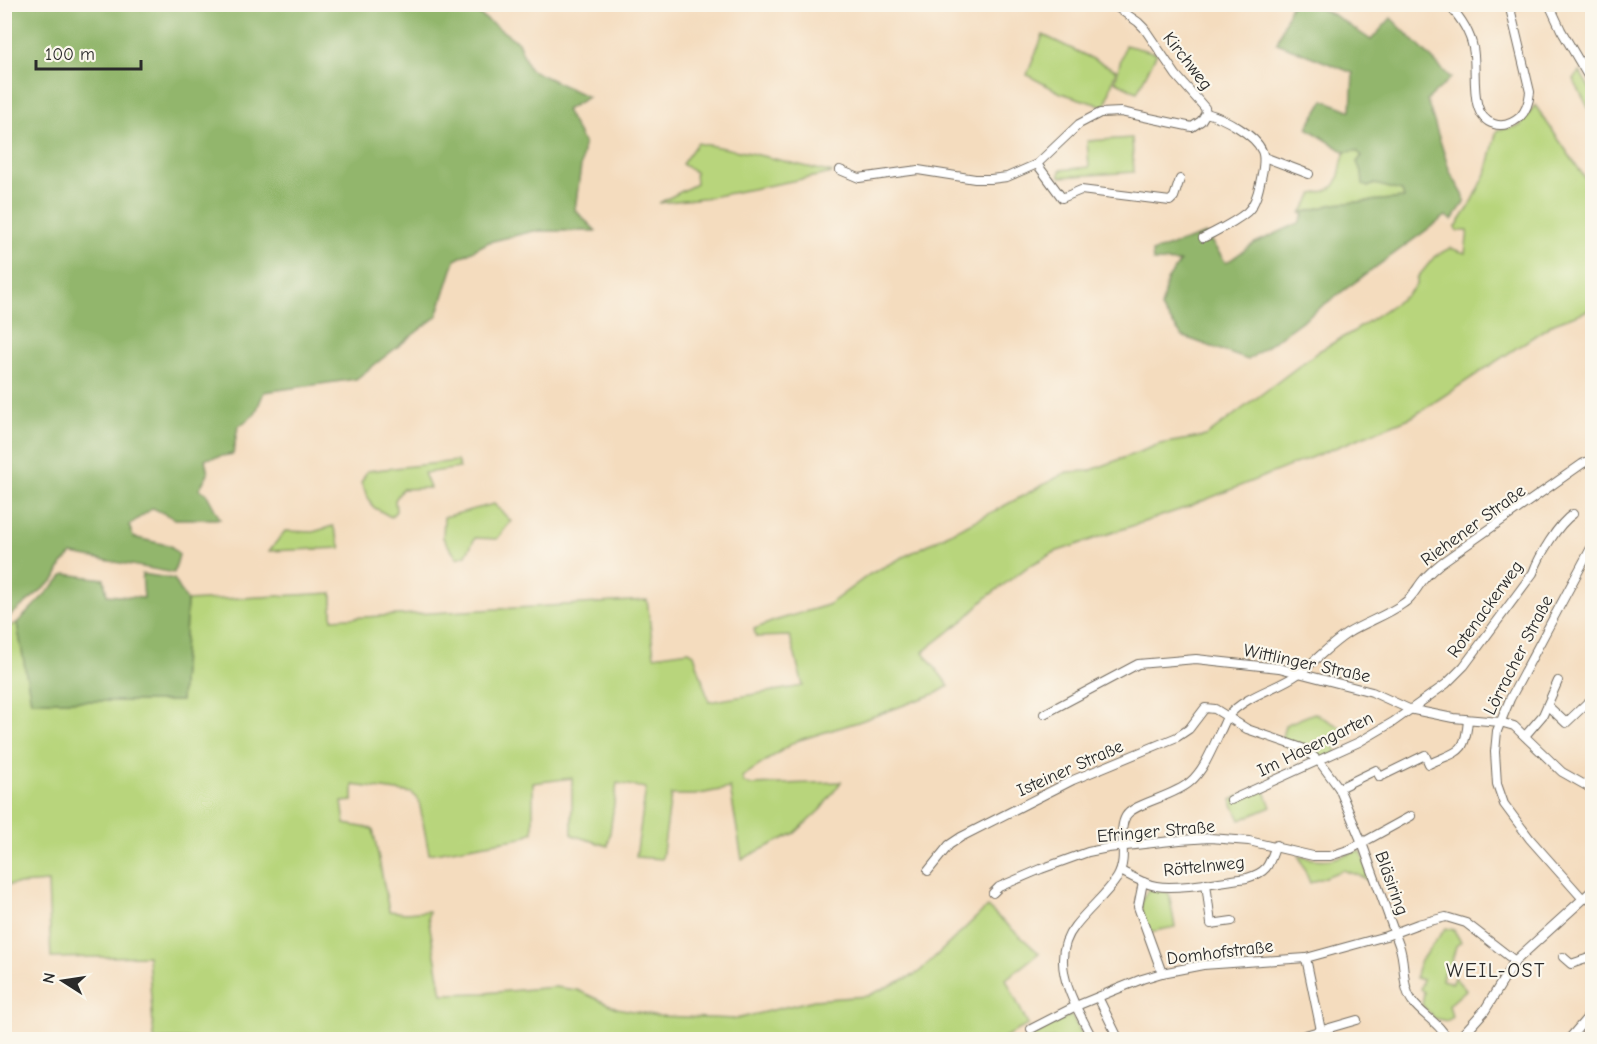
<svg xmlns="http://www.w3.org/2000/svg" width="1597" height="1044" font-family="'Comic Neue',sans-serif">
<rect width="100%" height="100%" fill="#fbf7ec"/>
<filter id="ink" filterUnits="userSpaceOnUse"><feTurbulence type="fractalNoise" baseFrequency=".0167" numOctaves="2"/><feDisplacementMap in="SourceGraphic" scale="12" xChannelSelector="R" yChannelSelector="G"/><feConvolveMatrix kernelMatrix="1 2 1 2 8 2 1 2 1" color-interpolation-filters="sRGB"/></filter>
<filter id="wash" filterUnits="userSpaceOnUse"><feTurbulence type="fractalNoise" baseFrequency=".008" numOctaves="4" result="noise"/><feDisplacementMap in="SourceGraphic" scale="24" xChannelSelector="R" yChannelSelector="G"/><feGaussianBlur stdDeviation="1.35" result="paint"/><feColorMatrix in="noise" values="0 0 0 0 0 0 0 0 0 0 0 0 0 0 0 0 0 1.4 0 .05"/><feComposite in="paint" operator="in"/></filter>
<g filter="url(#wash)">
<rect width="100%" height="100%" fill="#f4dcbe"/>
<g fill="#b8d57c" stroke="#728054" stroke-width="1.5">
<polygon points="1043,35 1116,70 1105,107 1061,93 1027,75"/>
<polygon points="1125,45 1157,53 1137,92 1115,81"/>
<polygon points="1580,72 1592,92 1592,121 1589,109 1573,79"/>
<polygon points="1535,105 1585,178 1591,179 1592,171 1592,309 1554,323 1412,417 1185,508 1055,552 1029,566 987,597 966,618 923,652 949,686 937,693 858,722 796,741 742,777 744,783 750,785 841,782 821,809 795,833 742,859 730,788 695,795 671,795 662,859 636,857 646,788 617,783 608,846 572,835 572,778 533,783 533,832 521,838 429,854 419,801 412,793 353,785 353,801 342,802 345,824 373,829 389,911 406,913 429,911 428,917 442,994 485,993 555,987 577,990 617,1008 658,1016 736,1019 814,1000 867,996 918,973 987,907 1039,953 1006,979 1028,1025 1001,1039 154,1039 148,956 51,958 48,882 5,885 5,628 17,623 31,701 181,701 187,601 332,593 332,619 647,600 654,656 689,651 694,654 709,702 803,686 790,636 756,637 754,629 774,621 828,605 870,574 1002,507 1067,472 1089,471 1160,444 1206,436 1319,351 1354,331 1407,295 1417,284 1417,278 1435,256 1450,248 1465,253 1468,231 1457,231 1455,228 1470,206 1486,174 1497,130 1520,126"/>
<polygon points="1132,138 1134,172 1060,177 1060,170 1089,167 1087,141"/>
<polygon points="697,143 750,153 833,173 711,197 659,203 696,184 695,172 682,164"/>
<path d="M1357,150L1362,156L1357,162L1368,187L1375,184L1402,191L1405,198L1334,204L1301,213L1313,194C1345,189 1336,176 1345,152Z"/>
<polygon points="457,461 460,468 424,473 430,488 402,489 395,500 396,511 391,517 373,507 361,483 367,471"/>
<polygon points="494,504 511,521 497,539 475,538 466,555 457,558 443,538 444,517"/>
<polygon points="333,526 341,548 269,551 285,531 313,532"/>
<polygon points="1314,713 1342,728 1351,736 1334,745 1337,753 1319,761 1281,742 1285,725"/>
<polygon points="1263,786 1271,807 1240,820 1231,800"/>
<path d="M1358,851L1362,852L1369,882L1365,878L1343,870L1310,883L1299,856C1323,863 1335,859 1358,851Z"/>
<path d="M1150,888L1169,893L1175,927L1150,932C1143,915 1135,904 1150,888Z"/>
<path d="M1446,928L1454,930L1461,942L1456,946L1449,972L1444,971L1442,980L1452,983L1454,977L1466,990L1449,1005L1452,1017L1447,1021L1434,1018L1422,1005L1424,992L1420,989L1423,980L1416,978C1416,960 1435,943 1446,928Z"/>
<polygon points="1071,1015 1085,1039 1024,1039"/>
</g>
<g fill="#92b66c" stroke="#5e704c" stroke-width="1.5">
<polygon points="5,4 462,5 477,13 518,42 529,69 588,97 566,110 584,144 575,210 596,231 534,231 489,242 455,260 437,316 356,379 264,392 255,414 238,427 233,454 205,459 208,474 199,489 206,493 220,519 175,519 153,508 129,525 133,537 171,546 179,555 174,573 72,554 62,564 55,579 5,620"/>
<polygon points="1291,5 1311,5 1334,15 1371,40 1391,18 1451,78 1427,100 1450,172 1464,196 1464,203 1452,220 1446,216 1248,360 1182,336 1161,308 1167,280 1180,262 1153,261 1152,252 1206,234 1226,263 1255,243 1299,223 1304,215 1301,213 1334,204 1404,198 1402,191 1375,184 1368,187 1363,185 1362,174 1357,162 1362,156 1357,151 1345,152 1307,128 1324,100 1351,111 1353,73 1277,43"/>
<polygon points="65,574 104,579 107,595 144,598 142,574 174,579 187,601 181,701 31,701 17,623"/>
</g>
</g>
<g filter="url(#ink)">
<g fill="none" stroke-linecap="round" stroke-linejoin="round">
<defs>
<g id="minor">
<polyline points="1112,4 1138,22 1144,28 1176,75 1205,108 1206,113"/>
<path d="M1448,4C1460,17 1470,32 1473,48C1478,70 1467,116 1494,124C1503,127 1513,123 1520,117C1527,110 1529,102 1530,92L1509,4"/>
<polyline points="1549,4 1561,30 1592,83"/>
<polyline points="1264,157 1309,174"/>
<polyline points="1037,164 1062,198 1081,190 1170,201 1174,197 1180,179"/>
<polyline points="840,170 859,178 918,170 975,179 991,179 1007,177 1037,164 1079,124 1100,113 1121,112 1192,127 1201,121 1206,113"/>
<path d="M1203,238C1218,230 1234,223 1247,212C1255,205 1258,193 1260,183C1262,174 1266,160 1262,151C1255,134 1222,117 1206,113"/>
<polyline points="1548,706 1566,723 1587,703"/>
<polyline points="1044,714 1138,664 1196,659 1279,668 1372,692 1409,709 1453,718 1500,722 1514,726 1562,772 1592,789"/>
<polyline points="1525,736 1543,715 1558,681"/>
<path d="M1339,788L1376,770L1380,777L1425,755L1429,764C1459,750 1465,755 1468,720"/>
<path d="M1231,800L1359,742L1393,722L1446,684L1464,666L1533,573C1539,556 1558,524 1573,514"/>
<path d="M928,871L949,845L961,837L1073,780L1177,737L1189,729L1205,708L1215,709L1247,729L1302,748L1319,761L1339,788L1362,843L1399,945C1406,963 1401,985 1412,1001C1423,1016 1440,1023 1448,1040"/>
<path d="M1121,871C1132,877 1144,884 1156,886C1177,890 1223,881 1247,878C1268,872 1269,865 1276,845"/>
<polyline points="1143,882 1138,907 1162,973"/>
<polyline points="1206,883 1211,924 1232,921"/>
<polyline points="993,893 999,887 1041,869 1088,852 1108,848 1180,840 1210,838 1249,841 1313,856 1330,856 1351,849 1411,816"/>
<polyline points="1583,899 1530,839 1504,804 1497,784 1495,752 1497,731 1510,699 1592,546"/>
<polyline points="1563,957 1571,964 1592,957"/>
<polyline points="1306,958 1323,1040"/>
<polyline points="1098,997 1119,1040"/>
<polyline points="1031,1029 1076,1006 1142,979 1162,973 1203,965 1306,958 1386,936 1418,924 1446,917 1466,923 1515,961"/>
<path d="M1093,1040C1076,1005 1046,962 1075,926C1088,909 1106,895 1117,878C1130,856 1116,833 1126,816C1134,803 1173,797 1190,782C1204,770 1212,749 1220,732C1223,727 1225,720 1228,716C1246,695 1277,689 1298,674C1316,661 1329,645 1348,633C1366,622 1386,616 1404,603C1413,597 1417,587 1424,579C1429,573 1435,568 1441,563L1582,464L1592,459"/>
<polyline points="1288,1040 1357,1020"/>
<polyline points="1568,1040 1592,1012"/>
</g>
<polyline id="tertiary" points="1458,1040 1485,1010 1515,961 1592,891"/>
</defs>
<use href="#minor" stroke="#71695e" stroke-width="10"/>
<use href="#tertiary" stroke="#71695e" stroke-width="11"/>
<use href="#minor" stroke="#fff" stroke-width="8"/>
<use href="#tertiary" stroke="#fff" stroke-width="9"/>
</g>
</g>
<g text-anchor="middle" stroke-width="4.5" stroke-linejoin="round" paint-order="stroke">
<g font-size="18" fill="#2b2b2b" stroke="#fbf7ec">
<text transform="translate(1188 61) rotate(52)" y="6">Kirchweg</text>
<text transform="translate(1473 525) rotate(-36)" y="6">Riehener Straße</text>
<text transform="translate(1485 609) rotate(-54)" y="6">Rotenackerweg</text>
<text transform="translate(1518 655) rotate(-63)" y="6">Lörracher Straße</text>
<text transform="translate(1307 663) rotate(12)" y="6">Wittlinger Straße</text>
<text transform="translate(1315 744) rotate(-26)" y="6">Im Hasengarten</text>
<text transform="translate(1070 768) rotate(-24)" y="6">Isteiner Straße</text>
<text transform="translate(1156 831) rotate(-5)" y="6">Efringer Straße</text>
<text transform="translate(1204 866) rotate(-6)" y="6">Röttelnweg</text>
<text transform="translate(1392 883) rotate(70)" y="6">Bläsiring</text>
<text transform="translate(1220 952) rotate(-7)" y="6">Domhofstraße</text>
</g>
<g font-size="20" letter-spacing="1.5" fill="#2b2b2b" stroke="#fbf7ec">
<text x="1496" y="977">WEIL-OST</text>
</g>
</g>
<rect width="1597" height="1044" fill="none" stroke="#fbf7ec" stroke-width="24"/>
<g transform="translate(63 981) rotate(282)" stroke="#fbf7ec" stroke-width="4.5" paint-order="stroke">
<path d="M0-4.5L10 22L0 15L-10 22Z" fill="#2b2b2b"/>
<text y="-9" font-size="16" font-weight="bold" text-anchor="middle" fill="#2b2b2b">N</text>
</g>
<path d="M36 60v9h105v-9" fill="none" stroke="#2b2b2b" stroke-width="3"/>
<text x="45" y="60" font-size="18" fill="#2b2b2b" stroke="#fbf7ec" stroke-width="4.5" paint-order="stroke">100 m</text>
</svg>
